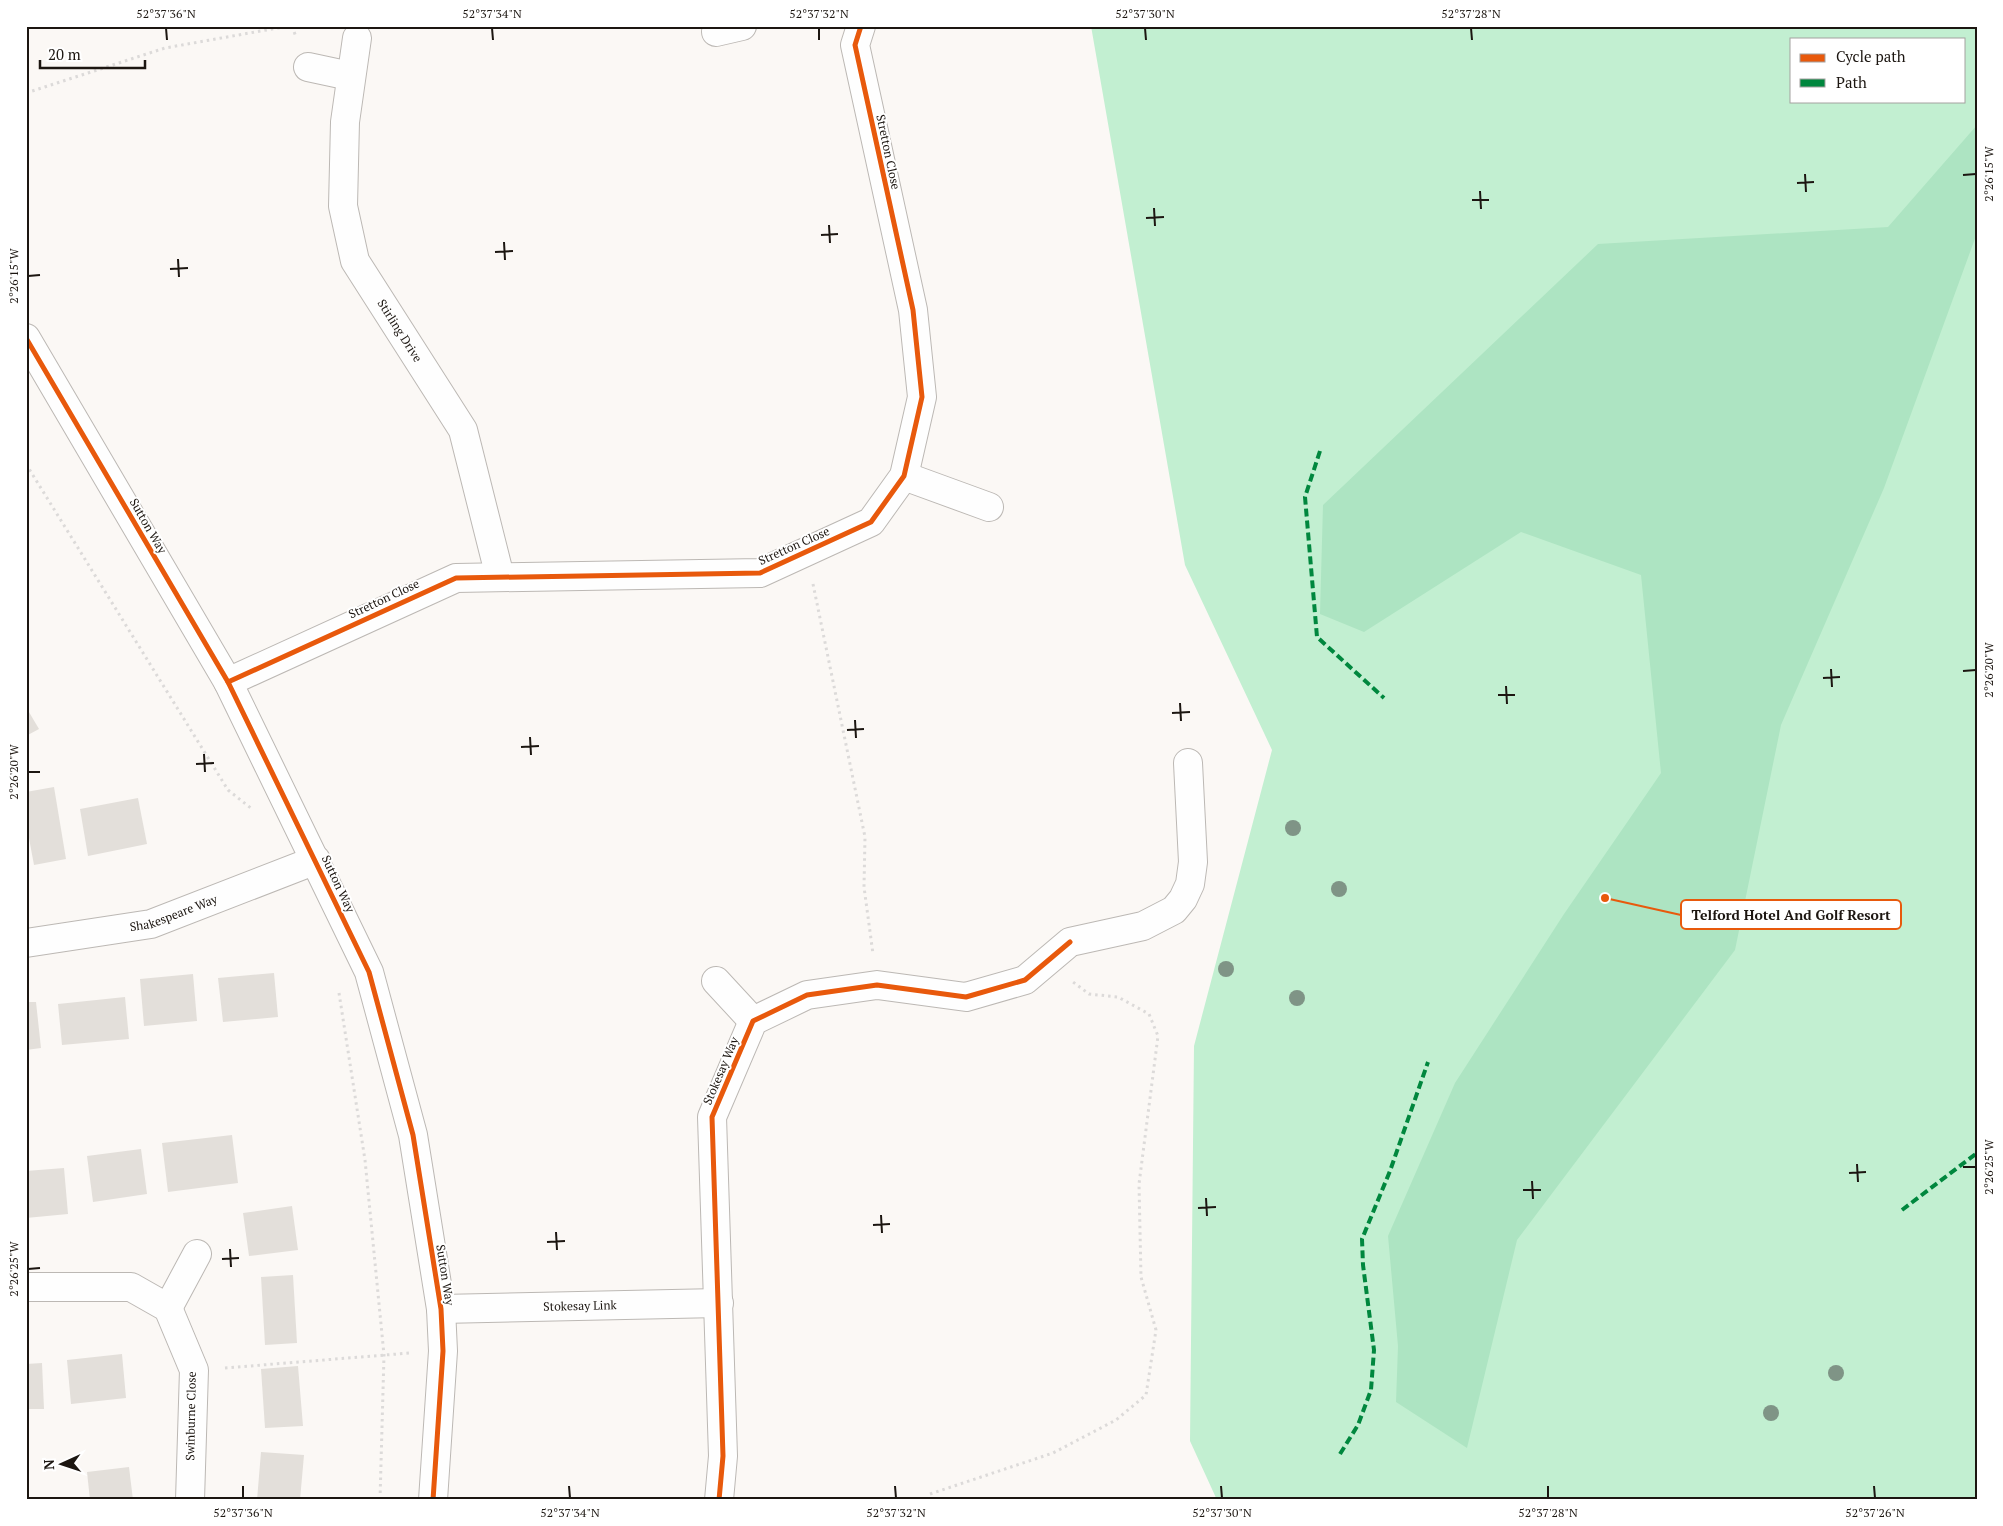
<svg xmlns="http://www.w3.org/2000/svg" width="2003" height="1526" font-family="'PT Serif',serif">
<rect width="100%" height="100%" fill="#fbf8f5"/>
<path fill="#c2efd1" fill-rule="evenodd" d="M1091,26H1977V1500H1217L1190,1441L1194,1046L1272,750L1185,565ZM1792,39H1964V101H1792Z"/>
<polygon fill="#ade4c2" points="1977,125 1977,233 1884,488 1781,725 1735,950 1517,1240 1467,1448 1396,1402 1398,1346 1388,1236 1455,1083 1564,914 1661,773 1641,575 1521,532 1364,632 1320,614 1323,505 1598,244 1888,227"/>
<g fill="#e3dfda">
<polygon points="26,707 39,729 26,736"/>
<polygon points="54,787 66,859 34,865 26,822 26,792"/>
<polygon points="138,798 147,844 88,856 80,809"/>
<polygon points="274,973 278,1017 223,1022 218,978"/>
<polygon points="193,974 197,1021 144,1026 140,979"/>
<polygon points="125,997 129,1039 62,1045 58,1004"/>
<polygon points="26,1002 36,1002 41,1048 26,1050"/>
<polygon points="232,1135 238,1183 168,1192 162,1143"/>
<polygon points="141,1149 147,1194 93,1202 87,1156"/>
<polygon points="64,1168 68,1214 26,1218 26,1171"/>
<polygon points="292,1206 298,1250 249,1256 243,1213"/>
<polygon points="293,1275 297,1343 265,1345 261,1277"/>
<polygon points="122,1354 126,1398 71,1404 67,1360"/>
<polygon points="42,1363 44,1409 26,1409 26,1364"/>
<polygon points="298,1366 303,1426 265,1428 261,1369"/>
<polygon points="261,1452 304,1455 300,1500 257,1500"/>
<polygon points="129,1467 133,1500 90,1500 87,1472"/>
</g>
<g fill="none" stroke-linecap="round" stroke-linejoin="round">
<defs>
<g id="minor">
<polyline points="716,32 742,26"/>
<path id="s1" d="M357,38L345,122L343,206L355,261L463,430L500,577"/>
<polyline points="308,67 350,76"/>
<polyline points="26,338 228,682 369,972 413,1135 441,1309 443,1351 433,1500"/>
<polyline points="904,476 989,507"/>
<polyline points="228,682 456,578 760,573 871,522 904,476 922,397 913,310 855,45 861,26"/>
<path id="s2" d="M26,943L151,924L316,860"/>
<polyline points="716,981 753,1021"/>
<polyline points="26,1287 131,1287 168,1308 194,1370 190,1500"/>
<polyline points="168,1308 197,1254"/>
<path id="s3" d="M441,1309L719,1303"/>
<polyline points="719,1500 723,1456 712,1117 753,1021 807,995 877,985 966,997 1025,980 1070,942 1143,926 1174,910 1183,899 1190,884 1193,862 1188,763"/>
</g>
</defs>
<use href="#minor" stroke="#bcb8b4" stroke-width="30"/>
<g stroke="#dcdad9" stroke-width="3" stroke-dasharray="2.5 4" stroke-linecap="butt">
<polyline points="292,26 296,37"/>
<polyline points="26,93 165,48 289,26"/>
<polyline points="26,464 228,790 252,809"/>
<polyline points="813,584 865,837 864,887 873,954"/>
<polyline points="339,993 365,1160 384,1355 380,1500"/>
<polyline points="225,1368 410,1353"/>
<polyline points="930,1494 1053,1453 1116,1420 1146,1395 1156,1330 1141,1277 1139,1184 1158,1036 1149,1014 1118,997 1089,994 1073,982"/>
</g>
<use href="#minor" stroke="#fefefe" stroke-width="28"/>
<g stroke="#00873e" stroke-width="4" stroke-dasharray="8 4" stroke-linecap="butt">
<polyline points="1320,451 1305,497 1317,637 1384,698"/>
<polyline points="1902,1210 1977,1153"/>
<polyline points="1340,1454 1358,1425 1371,1390 1374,1350 1363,1265 1362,1239 1390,1171 1428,1062"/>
</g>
<defs>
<g id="cycleway">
<polyline points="26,338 228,682 369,972 413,1135 441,1309 443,1351 433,1500"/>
<polyline points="228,682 456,578 760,573 871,522 904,476 922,397 913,310 855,45 861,26"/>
<polyline points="719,1500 723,1456 712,1117 753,1021 807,995 877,985 966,997 1025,980 1070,942"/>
</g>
</defs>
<use href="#cycleway" stroke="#fff" stroke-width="8"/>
<use href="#cycleway" stroke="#e8590c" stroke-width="5"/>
</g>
<g fill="#7f9486">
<circle cx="1293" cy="828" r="8"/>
<circle cx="1339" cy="889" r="8"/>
<circle cx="1226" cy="969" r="8"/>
<circle cx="1297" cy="998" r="8"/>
<circle cx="1836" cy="1373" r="8"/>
<circle cx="1771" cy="1413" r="8"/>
</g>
<path fill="none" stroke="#1c1611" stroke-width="2" d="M166,28L167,40M492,28L493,40M819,28V40M1145,28L1146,40M1471,28L1472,40M1805,174L1806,192M1963,175L1976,174M1797,183L1814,182M1480,191L1481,209M1472,200H1489M1154,208L1155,226M1146,218L1164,217M829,225L830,243M821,235L838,234M504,242L505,260M495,252L513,251M178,259L179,277M170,269L188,268M28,276L40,275M1831,669L1832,687M1963,671L1976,670M1823,678L1840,677M1506,686L1507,704M1498,695H1515M1180,703L1181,721M1172,713L1190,712M855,720L856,738M847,730L864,729M530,737L531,755M521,747L539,746M204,754L205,772M196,764L214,763M28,772H40M1857,1164L1858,1182M1963,1167H1976M1849,1173L1866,1172M1532,1181L1533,1199M1523,1190H1541M1206,1198L1207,1216M1198,1208L1216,1207M881,1215L882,1233M873,1225L890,1224M556,1232L557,1250M547,1242L565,1241M230,1249L231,1267M222,1259L239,1258M28,1269L40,1268M243,1486V1498M569,1486L570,1498M895,1486L896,1498M1221,1486L1222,1498M1548,1486V1498M1874,1486L1875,1498"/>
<g text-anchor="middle" stroke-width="4" stroke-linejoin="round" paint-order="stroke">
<g font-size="12" fill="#1c1611" stroke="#fff">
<text transform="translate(888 152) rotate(78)" y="4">Stretton Close</text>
<text dy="4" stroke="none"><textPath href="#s1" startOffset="308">Stirling Drive</textPath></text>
<text transform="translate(148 526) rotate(60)" y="4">Sutton Way</text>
<text transform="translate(794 546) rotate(-24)" y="4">Stretton Close</text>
<text transform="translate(384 599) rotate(-25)" y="4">Stretton Close</text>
<text transform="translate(338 884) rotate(65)" y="4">Sutton Way</text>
<text dy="4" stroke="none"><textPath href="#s2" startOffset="151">Shakespeare Way</textPath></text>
<text transform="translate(721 1071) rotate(-67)" y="4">Stokesay Way</text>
<text transform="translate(445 1275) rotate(81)" y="4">Sutton Way</text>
<text dy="4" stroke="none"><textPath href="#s3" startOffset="139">Stokesay Link</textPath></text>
<text transform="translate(191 1416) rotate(-89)" y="4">Swinburne Close</text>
</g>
</g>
<path fill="none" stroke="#e8590c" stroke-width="2" d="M1605 898L1681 915"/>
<circle fill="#e8590c" stroke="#fff" stroke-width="2" cx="1605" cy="898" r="5"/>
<rect fill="#fff" stroke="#e8590c" stroke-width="2" x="1681" y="900" width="220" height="29" rx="5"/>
<g font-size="14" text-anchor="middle" font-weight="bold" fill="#1c1611">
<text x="1791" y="920">Telford Hotel And Golf Resort</text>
</g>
<rect width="2003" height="1526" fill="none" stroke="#ffffff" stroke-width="55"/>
<rect x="1790" y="38" width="175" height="65" fill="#ffffff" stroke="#a4a2a0"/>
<rect x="1800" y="54" width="25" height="8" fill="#e8590c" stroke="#a4a2a0"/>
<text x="1836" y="62" font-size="15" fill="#1c1611">Cycle path</text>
<rect x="1800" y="79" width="25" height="8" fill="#00873e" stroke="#a4a2a0"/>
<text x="1836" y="88" font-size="15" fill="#1c1611">Path</text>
<g transform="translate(62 1464) rotate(267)" stroke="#ffffff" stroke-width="4" paint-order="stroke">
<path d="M0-4L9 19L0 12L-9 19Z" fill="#1c1611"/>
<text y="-8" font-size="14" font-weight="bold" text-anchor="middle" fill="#1c1611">N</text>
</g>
<path d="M40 60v8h105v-8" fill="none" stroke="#1c1611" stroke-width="2.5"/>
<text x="48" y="60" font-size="15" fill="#1c1611" stroke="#ffffff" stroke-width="4" paint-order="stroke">20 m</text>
<rect x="28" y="28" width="1948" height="1470" fill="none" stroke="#1c1611" stroke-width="2"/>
<g font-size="12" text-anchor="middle" fill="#1c1611">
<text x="166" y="18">52°37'36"N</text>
<text x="492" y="18">52°37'34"N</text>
<text x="819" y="18">52°37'32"N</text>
<text x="1145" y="18">52°37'30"N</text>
<text x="1471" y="18">52°37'28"N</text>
<text transform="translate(1989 174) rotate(-90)" y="4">2°26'15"W</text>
<text transform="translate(14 276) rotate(-90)" y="4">2°26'15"W</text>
<text transform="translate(1989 670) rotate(-90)" y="4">2°26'20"W</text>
<text transform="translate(14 772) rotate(-90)" y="4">2°26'20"W</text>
<text transform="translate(1989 1167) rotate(-90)" y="4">2°26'25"W</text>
<text transform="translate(14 1269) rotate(-90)" y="4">2°26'25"W</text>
<text x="243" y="1517">52°37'36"N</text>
<text x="570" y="1517">52°37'34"N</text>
<text x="896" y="1517">52°37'32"N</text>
<text x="1222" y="1517">52°37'30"N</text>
<text x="1548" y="1517">52°37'28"N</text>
<text x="1875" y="1517">52°37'26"N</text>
</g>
</svg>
